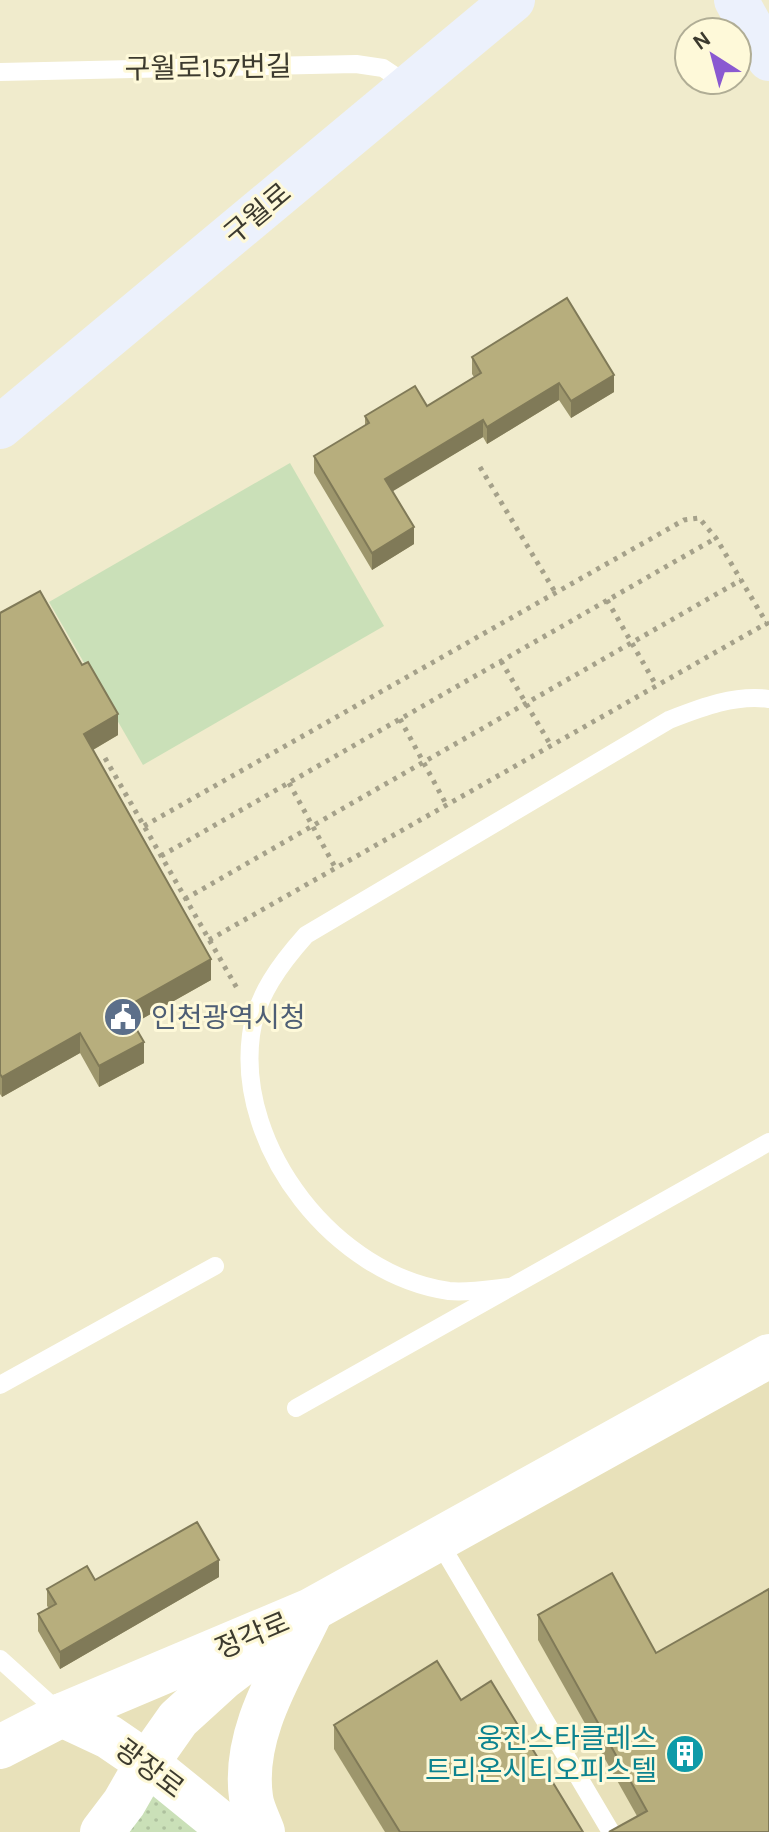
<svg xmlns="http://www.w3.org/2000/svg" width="769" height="1832" font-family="Karla,'Noto Sans KR',sans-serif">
<defs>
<pattern id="park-dots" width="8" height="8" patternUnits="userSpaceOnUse" patternTransform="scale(2)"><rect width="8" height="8" fill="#cae0b8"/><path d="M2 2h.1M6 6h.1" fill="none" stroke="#aec19e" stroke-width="1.8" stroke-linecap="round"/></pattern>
</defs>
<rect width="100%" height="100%" fill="#f0ebcc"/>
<polygon fill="#e8e1ba" points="769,1356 769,1832 0,1832 0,1747"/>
<polygon fill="url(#park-dots)" points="147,1763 227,1832 102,1832"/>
<polygon fill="#cae0b8" points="290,463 384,626 143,765 49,602"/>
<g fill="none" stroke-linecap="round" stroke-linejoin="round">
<g stroke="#a5a18a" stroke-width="5" stroke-dasharray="4 6" stroke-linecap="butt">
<polyline points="480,467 555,592"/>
<polyline points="607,600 656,685"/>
<polyline points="501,661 550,744"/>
<polyline points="400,719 446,804"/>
<polyline points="105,758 238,990"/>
<polyline points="289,783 335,867"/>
<polyline points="144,826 684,520 699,518 716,538 769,627"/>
<polyline points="161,856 716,538"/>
<polyline points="185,899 741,580"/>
<polyline points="209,940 767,623"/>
</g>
<g stroke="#fff" stroke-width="18">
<polyline points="0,72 356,64 383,68 410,86"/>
<path d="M510,1287C491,1289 468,1293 449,1291C336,1275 236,1149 251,1035C256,996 281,963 306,935L669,720C700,708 735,694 769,699"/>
<polyline points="0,1385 215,1266"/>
<polyline points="296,1408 769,1142"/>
<polyline points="438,1540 611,1832"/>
<polyline points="0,1659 62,1715"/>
</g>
<g stroke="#fff" stroke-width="44">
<polyline points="62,1715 109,1737 147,1763 232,1832"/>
<polyline points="0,1747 62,1715 311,1610 769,1356"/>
<polyline points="102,1832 124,1803 147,1763 178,1719 223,1678 265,1646"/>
<path d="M263,1832C259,1821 252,1808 251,1797C242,1733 283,1671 309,1616"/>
</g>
<g stroke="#ecf1fc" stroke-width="44">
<polyline points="736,0 769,59"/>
<polyline points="0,427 513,0"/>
</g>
</g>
<g fill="#9d966c">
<polygon points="472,357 614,392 571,418 559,400 487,444 483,437 392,491 414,544 372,570 314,473 314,456 365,426 365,416 427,406 474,377 472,374"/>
<polygon points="0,613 118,735 93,750 211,980 133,1024 144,1063 99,1087 80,1053 2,1097 0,1094"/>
<polygon points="219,1577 60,1669 38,1631 38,1614 49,1608 47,1606 47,1589 95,1580"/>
<polygon points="538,1615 656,1653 769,1832 637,1816 538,1640"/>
<polygon points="461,1700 583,1832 385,1832 334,1749 334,1725"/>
</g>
<g fill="#807a58">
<polygon points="614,375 614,392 571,418 571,401"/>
<polygon points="559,383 559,400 487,444 487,427"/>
<polygon points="483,420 483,437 385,496 385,479"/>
<polygon points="414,527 414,544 372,570 372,553"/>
<polygon points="118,714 118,735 84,755 84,734"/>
<polygon points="211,959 211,980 124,1029 124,1008"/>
<polygon points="80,1033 80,1053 2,1097 2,1077"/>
<polygon points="144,1042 144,1063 99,1087 99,1066"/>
<polygon points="219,1560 219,1577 60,1669 60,1652"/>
</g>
<g fill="#b7ae7d" stroke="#807a58" stroke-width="2">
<polygon points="567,298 614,375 571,401 559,383 487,427 483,420 385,479 414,527 372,553 314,456 369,423 365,416 415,386 427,406 481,373 472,357"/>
<polygon points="40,591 82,665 88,662 118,714 84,734 211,959 124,1008 144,1042 99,1066 80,1033 2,1077 0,1074 0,613"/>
<polygon points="197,1522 219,1560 60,1652 38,1614 56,1604 47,1589 87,1566 95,1580"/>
<polygon points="612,1573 656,1653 769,1589 769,1832 609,1832 647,1811 538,1615"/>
<polygon points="437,1661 461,1700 491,1681 583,1832 400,1832 334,1725"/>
</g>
<defs>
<symbol id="civic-disc" viewBox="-11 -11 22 22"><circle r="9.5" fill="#5c6f8a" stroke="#fef9d9"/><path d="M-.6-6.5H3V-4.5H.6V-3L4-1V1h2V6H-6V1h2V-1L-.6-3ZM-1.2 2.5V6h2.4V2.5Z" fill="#fff"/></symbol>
<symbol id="building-disc" viewBox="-11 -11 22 22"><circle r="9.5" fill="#0f9aa8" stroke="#fef9d9"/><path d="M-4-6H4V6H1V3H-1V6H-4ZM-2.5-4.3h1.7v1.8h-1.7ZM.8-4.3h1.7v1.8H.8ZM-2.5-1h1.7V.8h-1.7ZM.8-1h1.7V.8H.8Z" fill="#fff"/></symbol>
</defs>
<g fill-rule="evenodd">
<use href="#civic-disc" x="101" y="995" width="44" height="44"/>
<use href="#building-disc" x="663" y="1732" width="44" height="44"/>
</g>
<g text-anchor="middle" stroke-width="6" stroke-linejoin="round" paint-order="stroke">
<g font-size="28" fill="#3c3a2e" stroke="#fef9d9">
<text transform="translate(208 67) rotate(-1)" y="10">구월로157번길</text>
<text transform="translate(257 213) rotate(-40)" y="10">구월로</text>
<text transform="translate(252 1635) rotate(-23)" y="10">정각로</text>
<text transform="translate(150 1768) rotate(37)" y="10">광장로</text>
</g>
<g font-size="28" fill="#4e5e75" stroke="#fef9d9" text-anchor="start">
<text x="151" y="1027">인천광역시청</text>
</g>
<g font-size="28" fill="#0d838f" stroke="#fef9d9" text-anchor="end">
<text x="657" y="1748">웅진스타클레스<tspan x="657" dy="32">트리온시티오피스텔</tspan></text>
</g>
</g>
<g transform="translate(713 56) rotate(324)"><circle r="38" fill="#fef9d9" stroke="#b0ad95" stroke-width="2"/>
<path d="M0-6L14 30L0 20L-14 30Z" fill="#8a59d1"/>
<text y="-12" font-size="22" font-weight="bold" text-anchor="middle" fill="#3c3a2e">N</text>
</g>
</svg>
